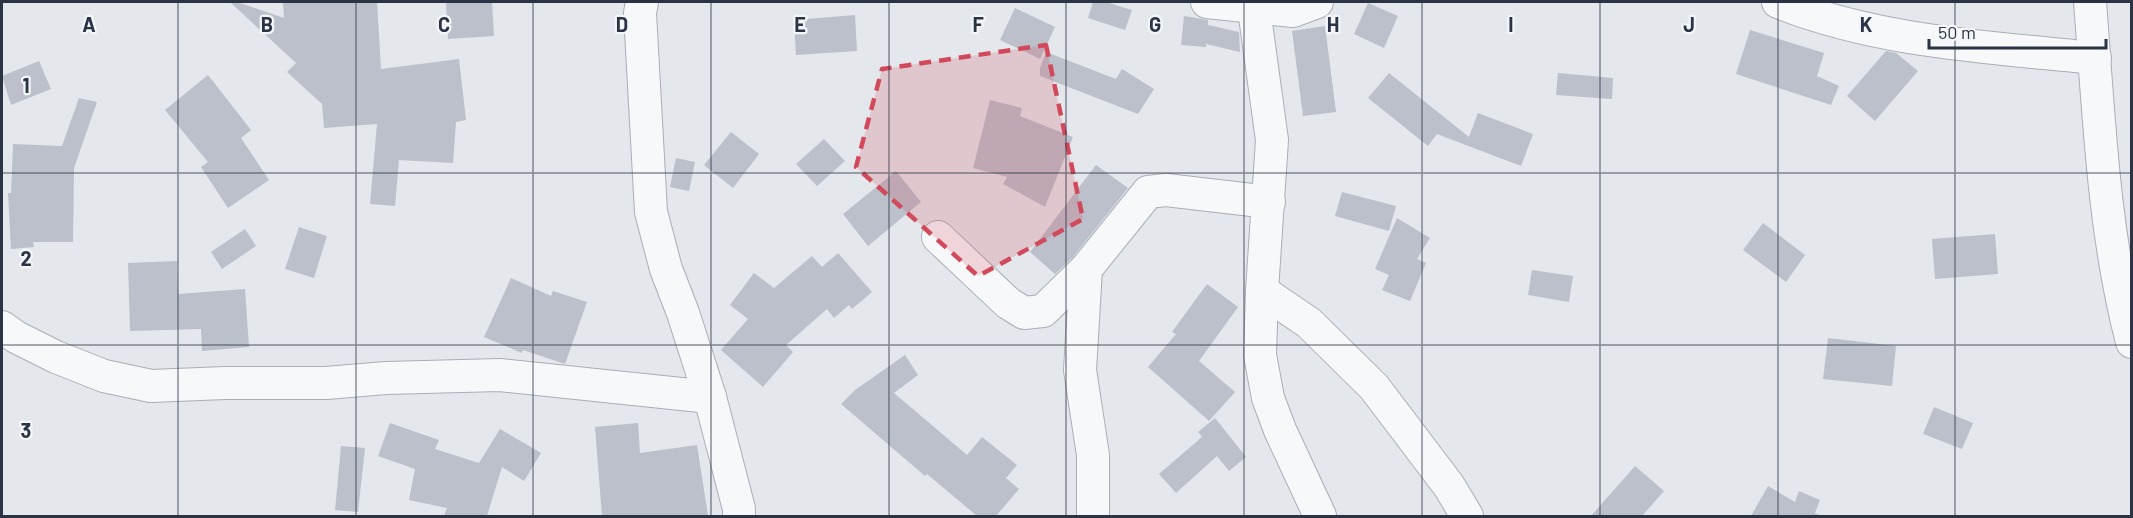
<svg xmlns="http://www.w3.org/2000/svg" width="2133" height="518" font-family="Barlow,sans-serif">
<rect width="100%" height="100%" fill="#e4e7ec"/>
<g fill="#bbc0ca">
<polygon points="230,2 237,2 284,18 283,2 377,2 381,69 459,59 466,120 456,122 453,163 399,160 395,206 370,204 377,124 324,128 322,104 287,72 296,63"/>
<polygon points="446,2 492,2 494,36 448,39"/>
<polygon points="1093,2 1106,2 1132,10 1125,30 1088,18"/>
<polygon points="1368,3 1398,16 1384,48 1354,34"/>
<polygon points="1015,8 1055,27 1040,59 1000,40"/>
<polygon points="855,15 857,51 796,55 794,20"/>
<polygon points="1184,16 1208,20 1208,25 1239,32 1240,52 1206,44 1206,47 1181,45"/>
<polygon points="1325,26 1336,112 1303,116 1292,31"/>
<polygon points="1750,30 1824,53 1817,76 1839,86 1831,105 1736,74"/>
<polygon points="1886,51 1896,53 1918,71 1875,121 1847,96"/>
<polygon points="1046,52 1116,79 1122,69 1154,89 1138,114 1040,76 1040,68"/>
<polygon points="39,61 51,89 11,105 2,76"/>
<polygon points="1389,73 1469,137 1478,113 1533,134 1521,166 1437,134 1428,146 1368,98"/>
<polygon points="1558,73 1613,78 1612,99 1556,95"/>
<polygon points="208,75 251,130 241,138 269,180 228,208 201,167 208,162 165,110"/>
<polygon points="79,98 97,102 74,168 73,242 33,242 34,247 11,249 8,193 11,193 13,144 62,146"/>
<polygon points="990,100 1022,108 1020,116 1073,137 1045,207 1003,184 1007,177 973,168"/>
<polygon points="731,132 759,154 733,188 704,165"/>
<polygon points="824,139 845,161 817,186 796,164"/>
<polygon points="676,158 695,162 689,191 670,187"/>
<polygon points="1096,165 1128,188 1073,257 1055,274 1030,252"/>
<polygon points="896,171 921,202 868,246 843,214"/>
<polygon points="1342,192 1396,206 1389,231 1335,216"/>
<polygon points="1397,218 1430,238 1417,259 1426,263 1410,301 1382,290 1389,275 1375,269"/>
<polygon points="1763,223 1805,255 1786,282 1743,250"/>
<polygon points="299,227 327,236 314,278 285,269"/>
<polygon points="245,229 256,246 222,269 211,252"/>
<polygon points="1995,234 1998,274 1935,279 1932,239"/>
<polygon points="838,253 872,292 852,309 849,305 834,318 827,309 786,345 793,352 763,387 721,350 748,319 730,305 754,273 774,288 812,256 822,267"/>
<polygon points="177,261 178,294 245,289 249,347 202,351 201,329 130,331 128,263"/>
<polygon points="1532,270 1573,276 1569,302 1528,295"/>
<polygon points="511,278 551,296 553,291 587,302 565,364 523,350 522,353 484,337"/>
<polygon points="1207,284 1238,307 1199,361 1235,392 1209,421 1148,367 1176,334 1172,332"/>
<polygon points="1828,338 1896,346 1892,386 1823,379"/>
<polygon points="905,355 918,375 894,393 967,455 982,437 1017,465 1006,478 1019,489 996,516 977,516 927,474 925,476 841,404 855,390"/>
<polygon points="1934,407 1973,423 1962,449 1923,434"/>
<polygon points="1215,418 1246,457 1229,471 1217,456 1176,493 1159,474 1202,437 1198,432"/>
<polygon points="390,423 439,440 435,449 479,463 500,429 541,453 524,481 502,467 487,516 444,516 447,508 409,500 415,469 378,456"/>
<polygon points="638,423 640,453 697,445 708,516 602,516 595,427"/>
<polygon points="341,446 365,448 358,512 335,510"/>
<polygon points="1635,466 1664,491 1642,516 1591,516"/>
<polygon points="1768,486 1795,502 1799,491 1820,500 1815,513 1821,516 1751,516"/>
</g>
<g fill="none" stroke-linecap="round" stroke-linejoin="round">
<defs>
<g id="minor">
<polyline points="642,2 640,13 651,212 666,269 683,313 710,397 739,509 739,516"/>
<polyline points="1207,2 1293,11 1317,2"/>
<polyline points="1253,2 1272,140 1262,291 1260,355 1268,398 1280,430 1320,516"/>
<path d="M1778,2C1878,42 1988,47 2095,58"/>
<path d="M2090,2C2099,116 2103,231 2132,342"/>
<polyline points="938,237 1008,303 1024,313 1043,311 1086,269 1148,192 1166,190 1269,202"/>
<polyline points="1086,269 1080,370 1093,455 1093,516"/>
<polyline points="1262,291 1309,323 1374,387 1449,486 1467,516"/>
<polyline points="2,327 16,337 56,357 104,376 151,386 225,383 326,383 386,378 500,375 710,397"/>
</g>
</defs>
<use href="#minor" stroke="#a9aeb7" stroke-width="34"/>
<use href="#minor" stroke="#f7f8fa" stroke-width="32"/>
</g>
<path fill="#d1495b" fill-opacity="0.2" stroke="#d1495b" stroke-width="4.5" stroke-dasharray="12 8" stroke-linejoin="round" d="M1046,45L1083,219L978,276L856,167L882,69Z"/>
<path fill="none" stroke="#2b3445" stroke-width="1.5" stroke-opacity="0.55" d="M178,2V516M356,2V516M533,2V516M711,2V516M889,2V516M1066,2V516M1244,2V516M1422,2V516M1600,2V516M1778,2V516M1955,2V516M2,173H2132M2,345H2132"/>
<g font-size="20" text-anchor="middle" font-weight="bold" fill="#2b3445" stroke="#f4f6f9" stroke-width="4.5" stroke-linejoin="round" paint-order="stroke">
<text x="89" y="32">A</text>
<text x="267" y="32">B</text>
<text x="444" y="32">C</text>
<text x="622" y="32">D</text>
<text x="800" y="32">E</text>
<text x="978" y="32">F</text>
<text x="1155" y="32">G</text>
<text x="1333" y="32">H</text>
<text x="1511" y="32">I</text>
<text x="1689" y="32">J</text>
<text x="1866" y="32">K</text>
<text x="26" y="93">1</text>
<text x="26" y="266">2</text>
<text x="26" y="438">3</text>
</g>
<rect width="2133" height="518" fill="none" stroke="#2b3445" stroke-width="6"/>
<path d="M1929 39v9h177v-9" fill="none" stroke="#2b3445" stroke-width="3"/>
<text x="1938" y="39" font-size="18" fill="#2b3445" stroke="#f4f6f9" stroke-width="4.5" paint-order="stroke">50 m</text>
</svg>
